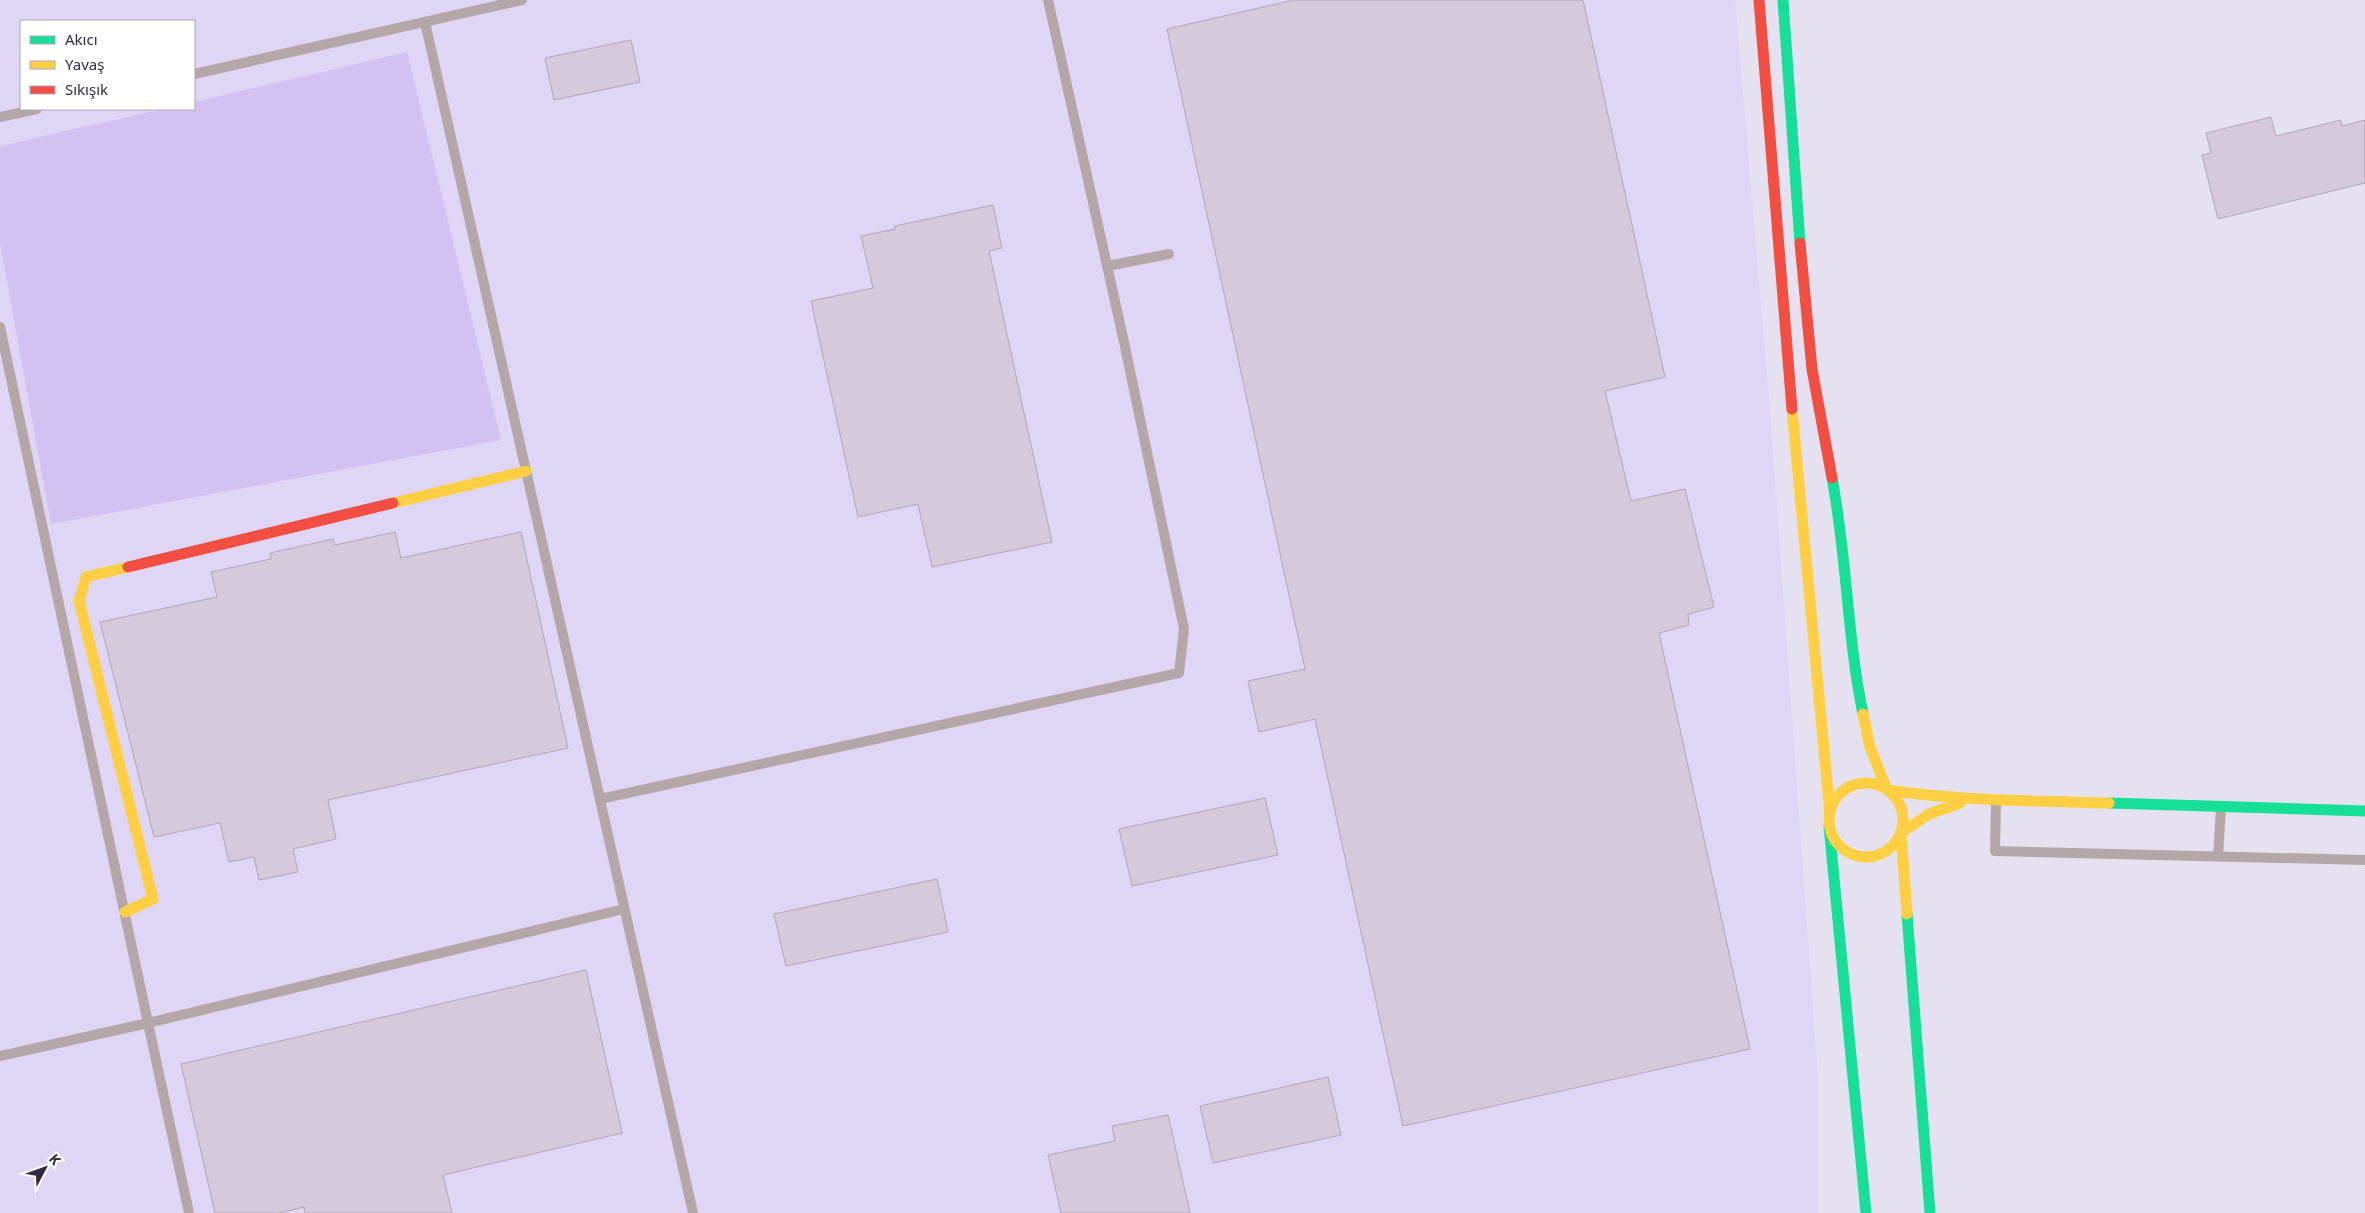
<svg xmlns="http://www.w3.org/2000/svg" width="2365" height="1213" font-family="'Noto Sans',sans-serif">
<rect width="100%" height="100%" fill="#e6e1f0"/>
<path fill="#dfd5f4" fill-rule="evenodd" d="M0,0H1735L1769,398L1818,1078V1213H0ZM21,21H194V109H21Z"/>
<polygon fill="#d1c2f2" points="407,52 501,440 51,524 0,243 0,146 163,109 194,109 194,102"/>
<g fill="#d5cadc" stroke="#afa6b6">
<polygon points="1294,0 1583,0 1665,377 1605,391 1631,501 1685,489 1714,607 1688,614 1689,625 1659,633 1750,1049 1403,1126 1315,719 1259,732 1248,681 1305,669 1167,29"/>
<polygon points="631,40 640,82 554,100 545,58"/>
<polygon points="2271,117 2276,136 2341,120 2342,126 2365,120 2365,183 2218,219 2202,155 2211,153 2206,133"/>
<polygon points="993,205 1002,248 989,251 1052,542 932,567 918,504 858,517 811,301 873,288 861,236 895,229 895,226"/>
<polygon points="395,532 401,558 521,532 568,748 328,800 336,839 293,849 298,872 259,880 254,857 229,862 220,823 154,837 100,622 217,597 211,572 271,559 270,553 333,539 335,545"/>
<polygon points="1265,798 1278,855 1132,886 1119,829"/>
<polygon points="937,879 948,932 786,966 774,914"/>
<polygon points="586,970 622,1133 443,1175 452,1213 305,1213 304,1207 279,1213 215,1213 181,1064"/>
<polygon points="1328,1077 1341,1135 1213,1163 1200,1106"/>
<polygon points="1168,1115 1190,1213 1061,1213 1048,1155 1115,1141 1112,1126"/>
</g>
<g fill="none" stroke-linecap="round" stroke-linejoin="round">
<g stroke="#b3a8a7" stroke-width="10">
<polyline points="425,22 693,1213"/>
<polyline points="194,74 522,0"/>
<polyline points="0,117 37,109"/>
<polyline points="1107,266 1169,254"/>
<polyline points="0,327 148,1023 0,1056"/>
<polyline points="600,799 1179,673 1184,629 1124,342 1048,0"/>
<polyline points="1996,801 1995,851 2365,860"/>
<polyline points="2218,856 2221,808"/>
<polyline points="189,1213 148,1023 624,909"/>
</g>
<g stroke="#16e098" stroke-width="11">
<polyline points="1783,0 1800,243"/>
<path d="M1832,478C1847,556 1847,637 1863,714"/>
<polyline points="2109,803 2365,811"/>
<polyline points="1829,826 1866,1213"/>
<polyline points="1907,914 1930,1213"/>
</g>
<g stroke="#ffcf43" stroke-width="11">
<polyline points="1792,409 1830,814"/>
<polyline points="393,503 526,471"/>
<path d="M1863,714L1870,747L1887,790C1960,801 2035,801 2109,803"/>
<circle cx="1866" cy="820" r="37"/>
<polyline points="125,912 153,899 79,601 86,577 128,567"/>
<polyline points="1907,914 1901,833 1929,814 1960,803"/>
</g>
<g stroke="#f24e42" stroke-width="11">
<polyline points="1759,0 1792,409"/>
<polyline points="1800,243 1812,369 1832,478"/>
<polyline points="128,567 393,503"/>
</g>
</g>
<rect x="20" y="20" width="175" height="90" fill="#ffffff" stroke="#adaab4"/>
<rect x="30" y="36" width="25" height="8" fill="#16e098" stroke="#adaab4"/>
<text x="65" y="45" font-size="15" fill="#322a43">Akıcı</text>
<rect x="30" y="61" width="25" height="8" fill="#ffcf43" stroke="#adaab4"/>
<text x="65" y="70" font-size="15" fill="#322a43">Yavaş</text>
<rect x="30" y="86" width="25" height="8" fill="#f24e42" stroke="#adaab4"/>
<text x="65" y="95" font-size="15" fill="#322a43">Sıkışık</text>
<g transform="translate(45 1168) rotate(49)" stroke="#ffffff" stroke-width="4" paint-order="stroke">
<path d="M0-4L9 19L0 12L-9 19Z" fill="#322a43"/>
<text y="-8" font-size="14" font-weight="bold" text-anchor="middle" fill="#322a43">K</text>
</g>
</svg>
